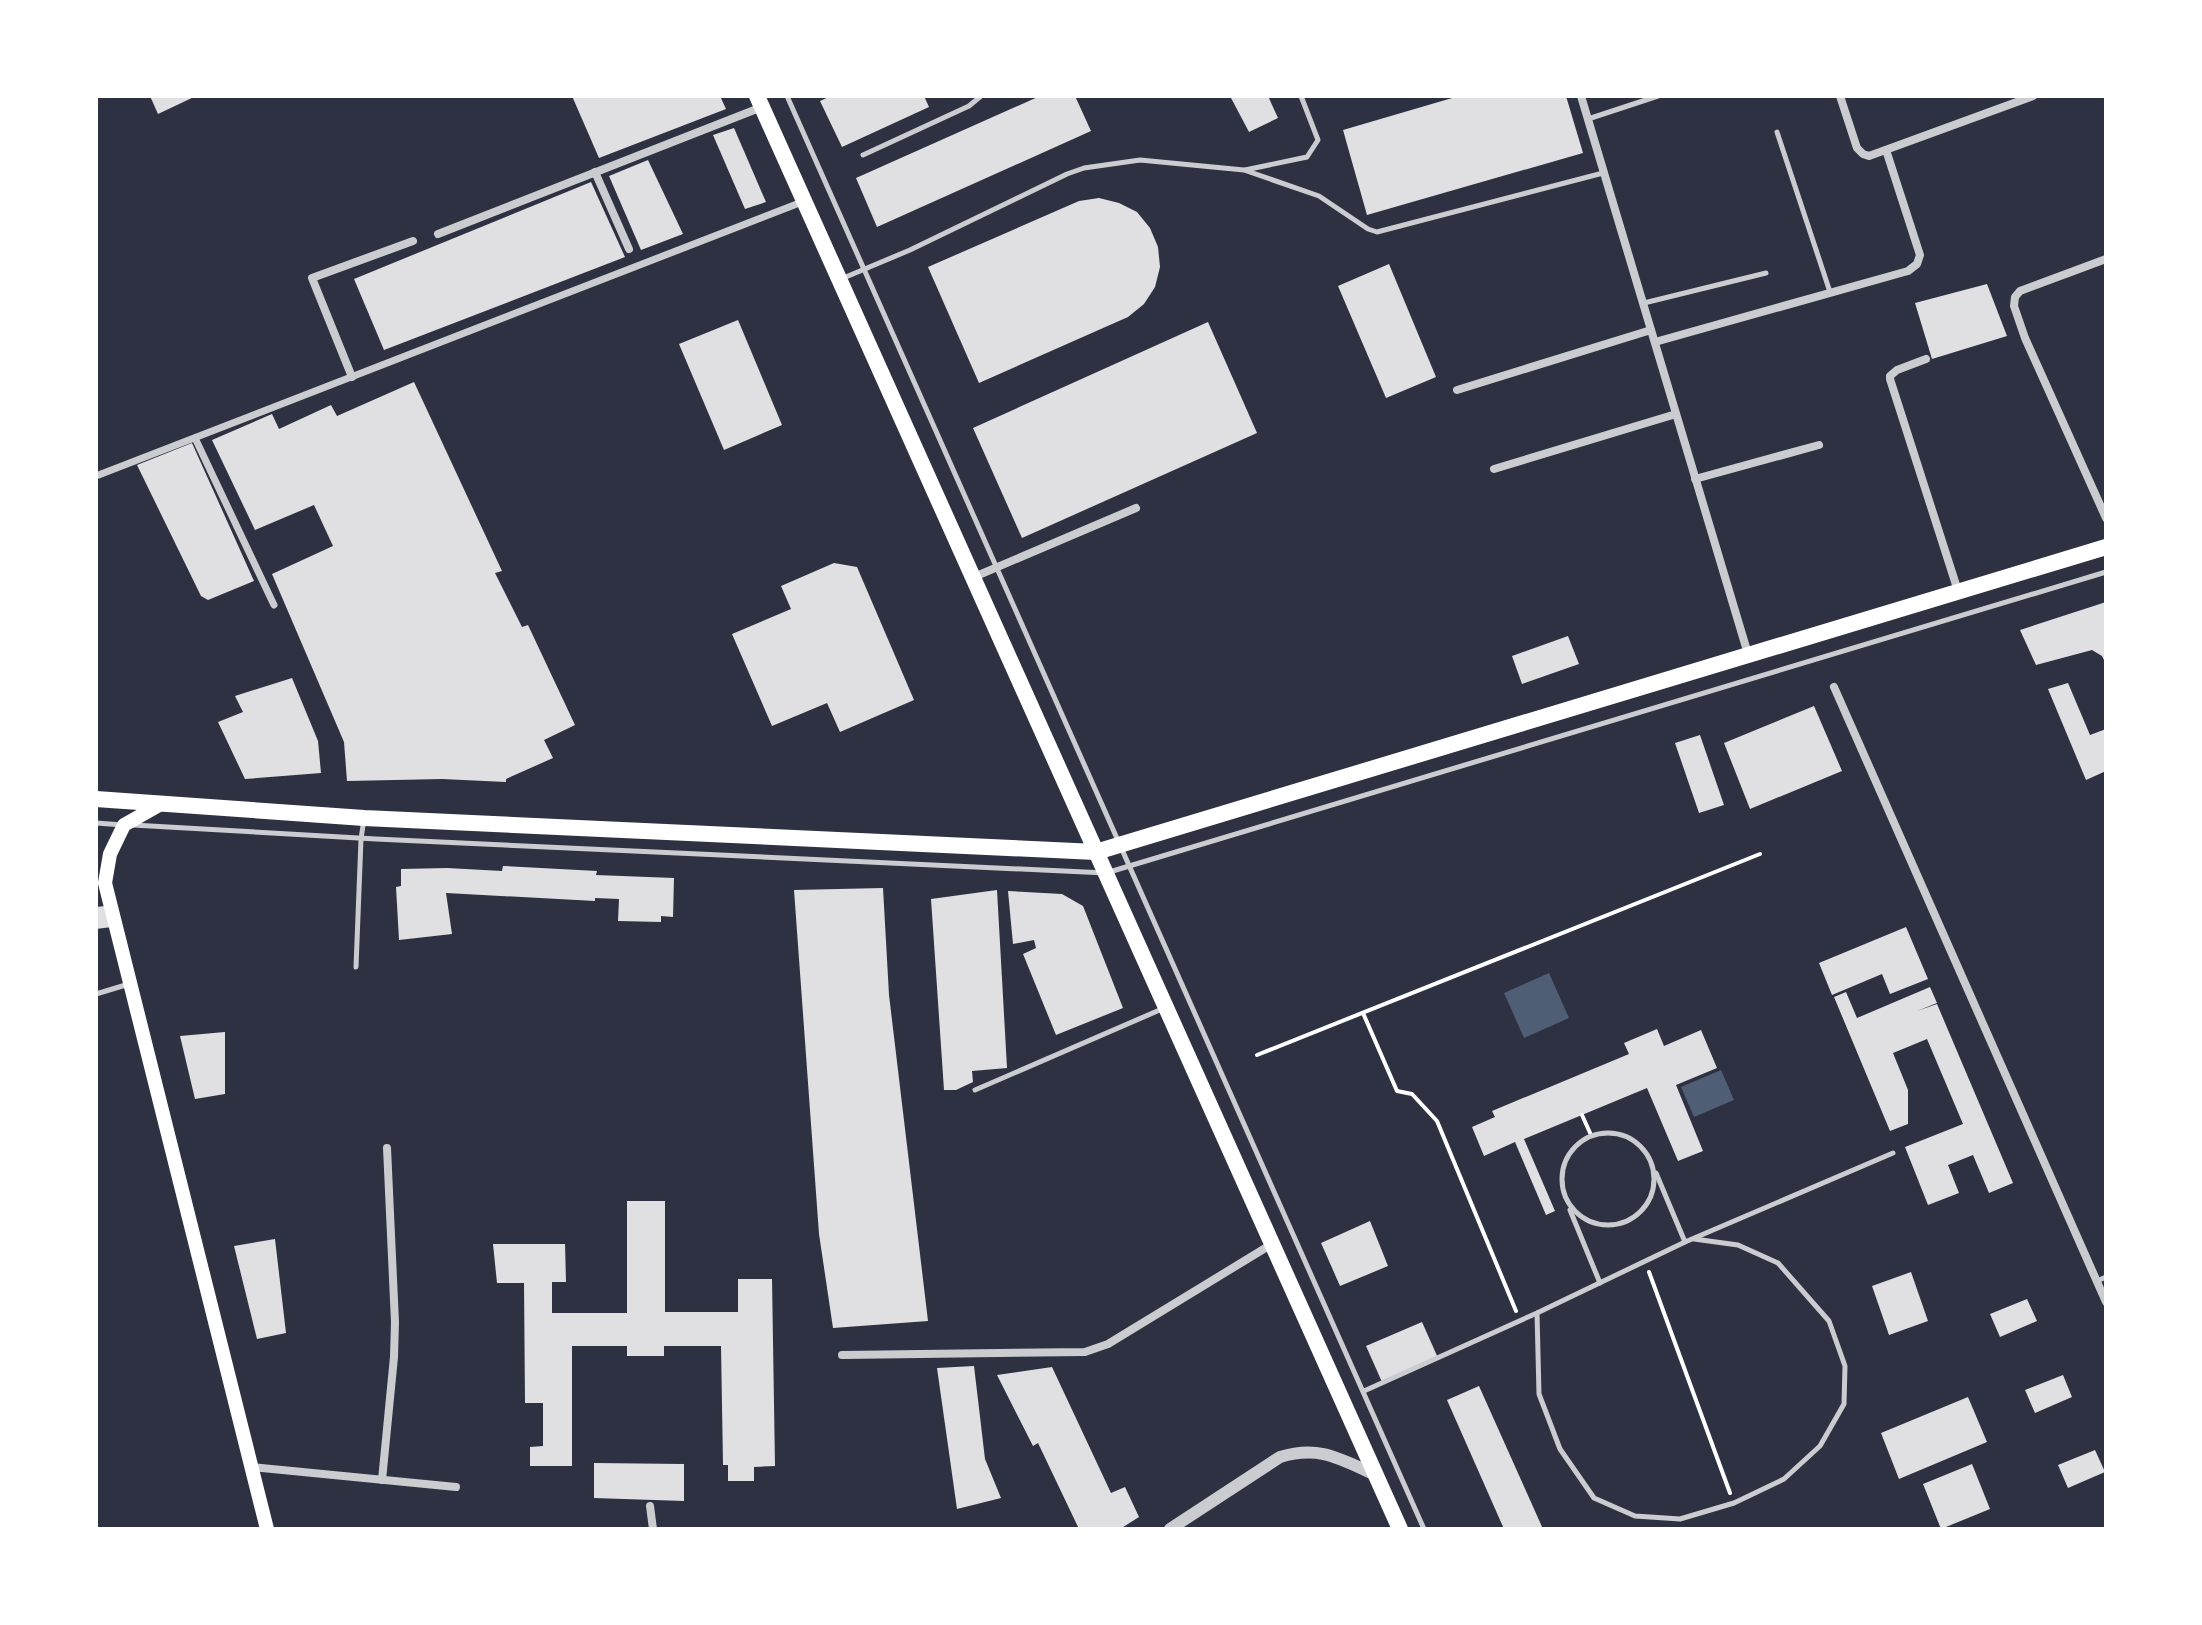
<svg xmlns="http://www.w3.org/2000/svg" width="2202" height="1625" font-family="Raleway,sans-serif">
<rect width="100%" height="100%" fill="#2d3142"/>
<g fill="#4f5d75">
<polygon points="1549,973 1569,1018 1524,1038 1504,993"/>
<polygon points="1721,1070 1734,1100 1694,1117 1681,1087"/>
</g>
<g fill="#e0e0e3">
<polygon points="150,96 196,96 158,114"/>
<polygon points="572,96 720,96 726,109 599,158"/>
<polygon points="831,96 924,96 929,107 842,147 820,101"/>
<polygon points="1040,96 1075,96 1091,131 877,227 856,178"/>
<polygon points="1230,96 1268,96 1278,118 1249,132"/>
<polygon points="1459,96 1566,96 1583,153 1367,215 1343,130"/>
<polygon points="734,128 766,202 745,209 713,135"/>
<polygon points="648,160 683,234 641,250 609,176"/>
<polygon points="591,182 625,257 384,350 354,279"/>
<polygon points="1099,198 1119,203 1137,212 1150,228 1158,247 1160,267 1155,287 1144,304 1128,317 979,383 928,267 1079,201"/>
<polygon points="1389,264 1436,377 1386,398 1338,286"/>
<polygon points="1987,284 2007,336 1932,359 1915,303"/>
<polygon points="738,320 782,425 724,450 679,344"/>
<polygon points="1208,322 1257,433 1022,538 973,428"/>
<polygon points="414,382 502,571 495,573 522,627 528,625 575,725 544,740 553,758 506,779 506,782 442,779 347,781 344,742 272,574 333,546 314,505 255,530 212,440 272,414 279,429 331,405 337,416"/>
<polygon points="192,443 254,581 208,600 201,596 137,465"/>
<polygon points="834,563 857,567 914,700 840,732 827,703 772,726 732,634 791,609 781,586"/>
<polygon points="2106,602 2106,664 2102,656 2092,650 2036,665 2020,630"/>
<polygon points="1568,636 1579,664 1522,684 1512,656"/>
<polygon points="292,678 318,741 321,773 245,779 218,722 243,712 235,696"/>
<polygon points="2068,683 2090,735 2106,729 2106,771 2086,780 2048,689"/>
<polygon points="1814,706 1842,771 1750,809 1724,743"/>
<polygon points="1700,735 1724,805 1699,813 1675,743"/>
<polygon points="503,866 597,871 596,875 674,878 673,917 661,916 661,922 618,921 619,899 595,898 595,901 446,893 452,934 399,940 396,887 401,886 401,869 447,868 502,871"/>
<polygon points="883,888 889,995 928,1321 833,1328 819,1234 794,890"/>
<polygon points="997,890 1007,1068 972,1071 973,1082 956,1090 944,1090 931,899"/>
<polygon points="1008,891 1062,894 1083,906 1123,1008 1056,1035 1023,954 1036,948 1034,940 1013,944"/>
<polygon points="105,906 112,927 96,929 96,907"/>
<polygon points="1906,927 1928,979 1890,994 1882,974 1832,995 1819,963"/>
<polygon points="1930,987 1937,1003 1917,1011 1937,1004 2013,1183 1989,1193 1973,1155 1948,1165 1959,1193 1928,1205 1905,1147 1963,1124 1927,1039 1893,1053 1908,1090 1908,1124 1890,1131 1834,997 1846,992 1857,1018"/>
<polygon points="1657,1029 1664,1046 1701,1030 1717,1068 1676,1085 1703,1151 1678,1161 1647,1088 1524,1139 1555,1211 1546,1215 1515,1142 1484,1156 1472,1127 1495,1117 1492,1111 1629,1054 1624,1043"/>
<polygon points="225,1032 225,1094 195,1099 180,1036"/>
<polygon points="627,1201 665,1201 665,1312 738,1312 738,1279 772,1279 775,1466 754,1467 754,1481 728,1481 728,1465 723,1465 721,1346 664,1346 664,1356 627,1356 627,1346 572,1346 572,1466 530,1466 530,1447 543,1446 543,1403 525,1403 524,1283 497,1283 493,1244 565,1244 566,1282 552,1282 552,1313 627,1313"/>
<polygon points="1370,1221 1388,1266 1340,1286 1321,1243"/>
<polygon points="275,1239 286,1333 257,1339 234,1246"/>
<polygon points="1911,1272 1928,1321 1889,1335 1872,1286"/>
<polygon points="2027,1299 2037,1321 2000,1337 1990,1314"/>
<polygon points="1422,1322 1438,1358 1382,1382 1366,1346"/>
<polygon points="974,1366 985,1459 1001,1498 957,1509 937,1368"/>
<polygon points="1052,1367 1111,1493 1125,1487 1139,1517 1120,1529 1079,1529 1038,1443 1033,1446 997,1375"/>
<polygon points="2063,1375 2072,1397 2035,1413 2025,1390"/>
<polygon points="1479,1386 1543,1529 1504,1529 1447,1400"/>
<polygon points="1968,1397 1987,1442 1899,1479 1881,1433"/>
<polygon points="2095,1450 2105,1472 2068,1488 2058,1465"/>
<polygon points="594,1463 684,1464 684,1501 594,1498"/>
<polygon points="1972,1464 1990,1509 1941,1529 1923,1484"/>
</g>
<g fill="none" stroke-linecap="round" stroke-linejoin="round">
<g stroke="#fff" stroke-width="4">
<polyline points="1363,1013 1397,1091 1412,1094 1437,1121 1516,1311"/>
<polyline points="1257,1055 1760,854"/>
<polyline points="1582,1115 1591,1135"/>
<polyline points="1649,1272 1730,1493"/>
</g>
<g stroke="#caccd0" stroke-width="5">
<polyline points="787,96 1424,1529"/>
<polyline points="1588,119 1658,96"/>
<polyline points="1777,132 1830,292"/>
<polyline points="863,155 969,106 981,96"/>
<polyline points="1245,170 1307,157 1318,140 1301,96"/>
<polyline points="841,279 910,250 1067,174 1084,168 1140,160 1244,170 1319,196 1368,229 1377,232 1603,173"/>
<polyline points="1644,303 1766,273"/>
<polyline points="96,823 123,825"/>
<polyline points="133,825 376,839 1106,873 2106,572"/>
<polyline points="356,967 361,839 364,819"/>
<polyline points="96,994 129,984"/>
<polyline points="975,1090 1162,1009"/>
<circle cx="1608" cy="1179" r="46"/>
<polyline points="1656,1173 1685,1242"/>
<polyline points="1570,1210 1600,1283"/>
<polyline points="2097,1281 2106,1277"/>
<polyline points="1537,1313 1539,1394 1560,1449 1594,1498 1635,1516 1680,1519 1734,1503 1784,1479 1820,1446 1844,1404 1845,1366 1829,1321 1778,1263 1738,1245 1694,1239"/>
<polyline points="1364,1391 1537,1313 1685,1242 1893,1153"/>
</g>
<g stroke="#caccd0" stroke-width="7">
<polyline points="195,438 274,605"/>
<polyline points="96,476 802,202"/>
</g>
<g stroke="#caccd0" stroke-width="8">
<polyline points="1581,96 1748,654"/>
<polyline points="1840,96 1857,148 1863,154 1869,156 2033,96"/>
<polyline points="595,172 629,249"/>
<polyline points="438,234 762,107"/>
<polyline points="2106,259 2020,291 2015,297 2014,306 2025,338 2106,518"/>
<polyline points="1655,342 1908,271 1917,264 1920,255 1886,150"/>
<polyline points="1926,359 1897,370 1890,376 1890,379 1958,591"/>
<polyline points="352,377 312,278 413,241"/>
<polyline points="1457,390 1651,330"/>
<polyline points="1494,469 1676,414"/>
<polyline points="1695,479 1819,445"/>
<polyline points="974,577 1136,508"/>
<polyline points="1834,687 2106,1302"/>
<polyline points="842,1355 1085,1352 1108,1344 1272,1244"/>
<polyline points="252,1467 456,1487"/>
<polyline points="382,1480 394,1357 395,1322 387,1148"/>
<polyline points="650,1506 653,1529"/>
</g>
<path stroke="#caccd0" stroke-width="12" d="M1170,1529L1280,1457C1320,1445 1340,1459 1376,1475"/>
<polyline stroke="#fff" stroke-width="14" points="161,804 124,825 110,854 105,883 267,1529"/>
<g stroke="#fff" stroke-width="16">
<polyline points="757,96 1400,1529"/>
<polyline points="96,799 364,818 1096,852 2106,547"/>
</g>
</g>
<rect width="2202" height="1625" fill="none" stroke="#ffffff" stroke-width="196"/>
</svg>
